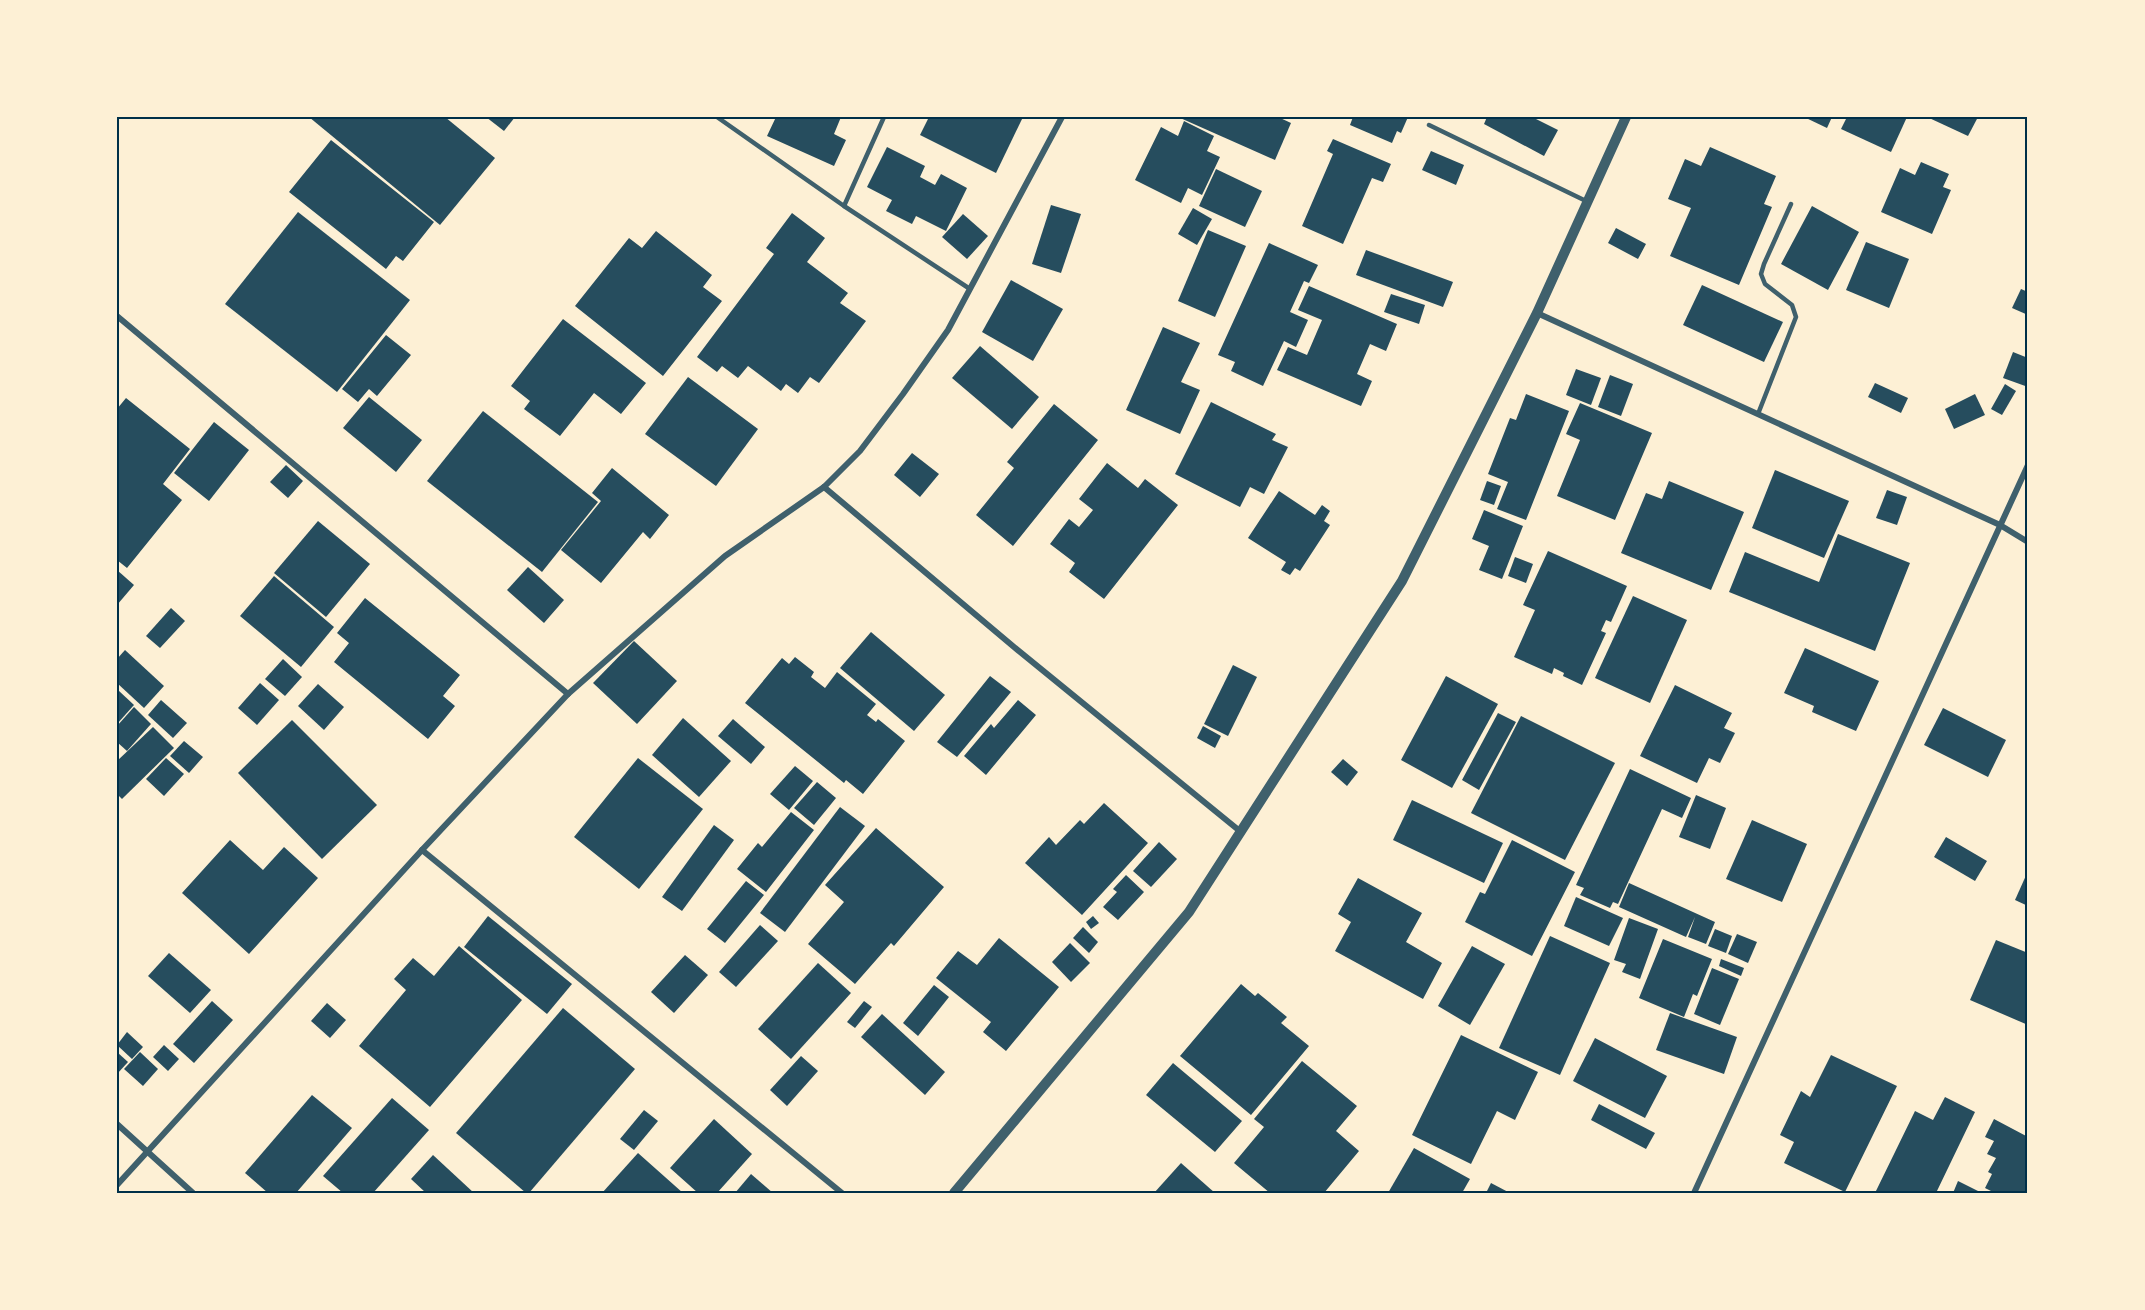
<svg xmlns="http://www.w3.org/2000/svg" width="2145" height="1310" font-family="'PT Sans Narrow',sans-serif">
<rect width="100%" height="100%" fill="#fdf0d5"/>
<g fill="#264d5e">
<polygon points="309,117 445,117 495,158 440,225"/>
<polygon points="486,117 515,117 504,131"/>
<polygon points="776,117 841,117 834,134 846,140 834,166 767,136"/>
<polygon points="929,117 1023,117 996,173 920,135"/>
<polygon points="1178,117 1278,117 1291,123 1275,160"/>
<polygon points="1353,117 1408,117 1401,133 1397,131 1392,143 1350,125"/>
<polygon points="1487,117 1532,117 1558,130 1544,156 1484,124"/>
<polygon points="1804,117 1832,117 1827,128"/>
<polygon points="1847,117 1907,117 1891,152 1841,129"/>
<polygon points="1927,117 1978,117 1968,136"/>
<polygon points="1184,121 1214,136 1207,151 1220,157 1202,195 1188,188 1181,203 1135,180 1161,127 1178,136"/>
<polygon points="1333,139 1391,164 1383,182 1372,178 1343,244 1302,226 1333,154 1327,151"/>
<polygon points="331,140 434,222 403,261 396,256 386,269 289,192"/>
<polygon points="887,147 925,166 920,177 935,185 941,174 967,188 946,231 916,216 912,224 886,211 892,200 867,187"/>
<polygon points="1710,147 1776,176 1764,204 1772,207 1739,285 1670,256 1691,208 1668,199 1685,159 1701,166"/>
<polygon points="1431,151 1464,165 1456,185 1422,170"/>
<polygon points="1921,162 1949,174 1943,187 1951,190 1932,234 1881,212 1900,168 1915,175"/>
<polygon points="1216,169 1262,191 1245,227 1199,206"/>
<polygon points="1051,205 1081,214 1061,273 1032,264"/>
<polygon points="1812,206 1859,232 1828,290 1781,264"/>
<polygon points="1193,208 1212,219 1197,245 1178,234"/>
<polygon points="298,212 410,300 337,392 225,304"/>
<polygon points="792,213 825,238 807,262 848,293 840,303 866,321 819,383 810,377 798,393 786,384 781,391 748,366 738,378 722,366 717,372 697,357 774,254 766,248"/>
<polygon points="963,214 988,236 967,259 942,237"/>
<polygon points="1616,228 1646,244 1638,259 1608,243"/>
<polygon points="1208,230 1246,246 1215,317 1178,301"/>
<polygon points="656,231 712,275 703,287 722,301 663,376 575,306 629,238 642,248"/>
<polygon points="1866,242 1909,259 1889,308 1846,290"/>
<polygon points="1269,243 1318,265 1309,283 1304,281 1290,312 1308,320 1296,347 1284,341 1263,386 1231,371 1235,362 1218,355"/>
<polygon points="1366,250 1453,282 1443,307 1356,275"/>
<polygon points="1011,280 1063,309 1033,361 982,332"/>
<polygon points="1702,285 1783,322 1764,362 1683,325"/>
<polygon points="1309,286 1397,324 1386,351 1370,344 1357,374 1372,381 1361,406 1277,370 1288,347 1307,355 1322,320 1298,310"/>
<polygon points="2021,289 2028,292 2028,315 2012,308"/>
<polygon points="1391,294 1425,305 1419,324 1384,312"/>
<polygon points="563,319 646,383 621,414 594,393 560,436 524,409 530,401 511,386"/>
<polygon points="1163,327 1200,343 1181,382 1200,390 1180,434 1126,410"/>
<polygon points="386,335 411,355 377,396 369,389 358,402 342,389"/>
<polygon points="980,346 1039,397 1012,429 952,378"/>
<polygon points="2013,352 2028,358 2028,387 2003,378"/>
<polygon points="1576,369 1601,378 1591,405 1566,395"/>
<polygon points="1610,375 1633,384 1621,416 1598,407"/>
<polygon points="688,377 758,429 716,486 645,434"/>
<polygon points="1875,383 1908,398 1901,413 1868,397"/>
<polygon points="2005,384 2016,391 2002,415 1991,409"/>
<polygon points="1526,394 1569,411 1526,520 1497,509 1508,482 1488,474 1510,418 1516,420"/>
<polygon points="1975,394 1985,415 1954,429 1945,409"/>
<polygon points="369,397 422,440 396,472 343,428"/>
<polygon points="126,398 190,449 163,484 182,500 127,568 117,560 117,409"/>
<polygon points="1211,402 1276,434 1272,440 1288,447 1264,494 1250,487 1240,507 1175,474"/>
<polygon points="1580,403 1652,433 1615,520 1557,496 1580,440 1566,434"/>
<polygon points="1054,404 1098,440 1013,546 976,515 1014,468 1007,462"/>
<polygon points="483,411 598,502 542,572 427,481"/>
<polygon points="214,422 249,450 209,501 174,473"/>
<polygon points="912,453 939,474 920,497 894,475"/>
<polygon points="1107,463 1138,488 1145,479 1178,505 1104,599 1069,572 1075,563 1050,544 1069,519 1079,527 1093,510 1079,499"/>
<polygon points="286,465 303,481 288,498 270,482"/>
<polygon points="612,468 669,515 650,539 643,532 601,583 561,550 601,501 592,493"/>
<polygon points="1775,470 1849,501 1824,558 1752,528"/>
<polygon points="1487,481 1501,486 1494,505 1480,500"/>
<polygon points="1669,481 1744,512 1711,590 1621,553 1646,493 1662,499"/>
<polygon points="1887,490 1907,497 1897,525 1876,518"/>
<polygon points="1279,491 1315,515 1322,505 1330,511 1324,521 1330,525 1300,571 1295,568 1290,575 1281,570 1286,562 1248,538"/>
<polygon points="1484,510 1523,526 1502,579 1479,570 1489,546 1472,539"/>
<polygon points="318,521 370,564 326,617 274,573"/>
<polygon points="1838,534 1910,563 1875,651 1729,592 1745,552 1819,582"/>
<polygon points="1548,551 1627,586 1611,622 1606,620 1601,631 1606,633 1582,685 1563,676 1564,673 1554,668 1552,674 1514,657 1535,610 1523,605"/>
<polygon points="1515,557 1533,564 1526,583 1508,576"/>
<polygon points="528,567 564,600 544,623 507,590"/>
<polygon points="117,570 134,585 117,605"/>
<polygon points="274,576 334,627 301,667 240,616"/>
<polygon points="1633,596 1687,620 1650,703 1595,678"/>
<polygon points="365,598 460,675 443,696 455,706 428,739 334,662 349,643 337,633"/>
<polygon points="171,608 185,621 160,648 146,636"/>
<polygon points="871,632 945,695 914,731 840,668"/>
<polygon points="634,641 677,681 637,724 593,683"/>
<polygon points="1805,648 1879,681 1856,731 1812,712 1814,706 1784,693"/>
<polygon points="125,650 164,686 144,708 117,683 117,659"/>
<polygon points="795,657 814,672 811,677 825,688 837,672 876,704 867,715 876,722 878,719 905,741 863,794 846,780 844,783 745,703 782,658 789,664"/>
<polygon points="283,659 302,677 285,696 265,679"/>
<polygon points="1233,665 1257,677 1228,736 1204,724"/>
<polygon points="990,676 1011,692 957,757 937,742"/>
<polygon points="1446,676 1498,704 1452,788 1401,760"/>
<polygon points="260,683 279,700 257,725 238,708"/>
<polygon points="318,684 344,707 324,730 298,706"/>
<polygon points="1675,685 1732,713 1724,728 1735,733 1720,763 1709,758 1697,783 1640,756"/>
<polygon points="118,690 134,705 117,724 117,692"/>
<polygon points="161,700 187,723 173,738 148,715"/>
<polygon points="1018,700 1036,715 986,775 964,756 991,724 994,728"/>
<polygon points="134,707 151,724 127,751 117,742 117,726"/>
<polygon points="1943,708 2006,740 1988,777 1924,745"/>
<polygon points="1498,713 1516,722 1479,790 1462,780"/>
<polygon points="1521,716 1615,763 1565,860 1471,813"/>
<polygon points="683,718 731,761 699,797 652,755"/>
<polygon points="733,719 765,747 751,764 718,736"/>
<polygon points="292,720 377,805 322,859 238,773"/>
<polygon points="1203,726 1221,736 1215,748 1197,738"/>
<polygon points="153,727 174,748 122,799 117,794 117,761"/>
<polygon points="184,741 203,757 189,773 170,756"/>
<polygon points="166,758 184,774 164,796 146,779"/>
<polygon points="638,758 703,809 639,889 574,837"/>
<polygon points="1343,759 1358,772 1347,786 1331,772"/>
<polygon points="795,766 813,781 789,810 770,794"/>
<polygon points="1630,769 1691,798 1682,818 1662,809 1618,904 1613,902 1610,908 1580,895 1584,888 1576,885"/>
<polygon points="817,782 836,798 814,825 794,808"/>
<polygon points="1696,795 1726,808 1710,849 1679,837"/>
<polygon points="1412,800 1503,843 1484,883 1393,840"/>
<polygon points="1104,803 1148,843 1082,915 1025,863 1049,837 1056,845 1080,820 1084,824"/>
<polygon points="840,807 865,826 785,932 760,913"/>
<polygon points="791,812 814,830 766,892 737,869 758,843 762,847"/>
<polygon points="1752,820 1807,844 1782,902 1726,879"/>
<polygon points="714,825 734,840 682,911 662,897"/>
<polygon points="876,828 944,887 894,946 891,943 855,984 808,944 844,902 825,885"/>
<polygon points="1946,837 1987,861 1975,881 1934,857"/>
<polygon points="230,840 263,870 284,847 318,878 249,954 182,893"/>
<polygon points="1512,840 1575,872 1532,956 1465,922 1480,892 1485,894"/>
<polygon points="1159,842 1177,859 1151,887 1133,871"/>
<polygon points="2028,871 2028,906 2015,900"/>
<polygon points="1126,875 1144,892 1118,920 1103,907 1117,892 1113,889"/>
<polygon points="1358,878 1422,913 1406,942 1442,963 1423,999 1335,951 1351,922 1338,914"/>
<polygon points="746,881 764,895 725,943 707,929"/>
<polygon points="1629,883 1715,922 1706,944 1688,937 1695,917 1686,937 1619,907"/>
<polygon points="1576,897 1623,918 1609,946 1564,926"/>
<polygon points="488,916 572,984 547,1014 464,947"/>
<polygon points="1093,916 1099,923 1091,929 1086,922"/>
<polygon points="1629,918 1658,929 1640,979 1622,972 1626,964 1614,960"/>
<polygon points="760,925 778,941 736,987 719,972"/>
<polygon points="1083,927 1098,942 1089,953 1073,938"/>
<polygon points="1715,929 1732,936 1726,953 1708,946"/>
<polygon points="1737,934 1757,942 1748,963 1728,954"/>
<polygon points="1550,936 1610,963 1560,1075 1499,1048"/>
<polygon points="999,938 1059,987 1006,1051 983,1032 991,1022 936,978 958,951 977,965"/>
<polygon points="1663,939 1712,959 1697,996 1693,994 1684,1017 1639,998"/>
<polygon points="1996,940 2028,953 2028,1025 1970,1000"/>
<polygon points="1070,943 1090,963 1071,982 1052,962"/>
<polygon points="459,946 522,1000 430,1107 359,1046 406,990 394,979 413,958 434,976"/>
<polygon points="1472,946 1505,964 1470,1025 1438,1006"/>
<polygon points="169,953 211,990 190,1013 148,976"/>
<polygon points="685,955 708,975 674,1013 651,992"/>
<polygon points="1721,959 1744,968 1741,976 1719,966"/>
<polygon points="818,963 851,993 791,1059 758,1029"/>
<polygon points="1712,968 1739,979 1720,1025 1694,1014"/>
<polygon points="1241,984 1255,996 1258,993 1287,1017 1281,1023 1309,1046 1251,1115 1180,1056"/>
<polygon points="934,985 949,997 918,1036 903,1023"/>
<polygon points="212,1001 233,1020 194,1063 173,1044"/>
<polygon points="864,1001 872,1007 855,1028 847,1022"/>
<polygon points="327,1003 346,1020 330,1038 311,1021"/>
<polygon points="563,1008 635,1069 529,1193 526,1193 456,1133"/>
<polygon points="1670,1013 1737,1037 1724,1074 1656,1050"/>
<polygon points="882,1014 945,1072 925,1095 861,1037"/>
<polygon points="127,1032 143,1047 132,1059 117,1045"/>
<polygon points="1461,1035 1538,1072 1515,1120 1497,1111 1471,1164 1412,1135"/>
<polygon points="1595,1038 1667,1076 1645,1118 1573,1081"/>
<polygon points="164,1045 179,1059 168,1071 153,1057"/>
<polygon points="117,1052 128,1062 117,1074"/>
<polygon points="140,1052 158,1069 143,1086 124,1069"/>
<polygon points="1831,1055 1897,1086 1845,1192 1784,1163 1794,1142 1780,1135 1801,1091 1810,1097"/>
<polygon points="801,1056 818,1071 787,1106 770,1090"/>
<polygon points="1302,1061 1357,1106 1336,1131 1359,1151 1324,1193 1270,1193 1234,1163 1264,1127 1254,1119"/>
<polygon points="1173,1063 1242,1121 1215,1152 1146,1095"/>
<polygon points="312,1095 352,1128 296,1193 268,1193 245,1173"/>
<polygon points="1945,1097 1975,1112 1936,1193 1875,1193 1915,1111 1933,1120"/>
<polygon points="392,1098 429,1130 373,1193 343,1193 323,1176"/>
<polygon points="1599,1104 1655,1133 1646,1149 1591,1120"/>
<polygon points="644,1110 658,1121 634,1150 620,1139"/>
<polygon points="714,1119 752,1154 717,1193 698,1193 670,1168"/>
<polygon points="1994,1119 2028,1137 2028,1193 1995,1193 1985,1188 1992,1174 1988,1172 1996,1158 1987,1154 1994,1141 1985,1137"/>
<polygon points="1414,1148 1470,1179 1462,1193 1388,1193"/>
<polygon points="638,1153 683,1193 602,1193"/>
<polygon points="433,1155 474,1193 426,1193 411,1179"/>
<polygon points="1181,1163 1215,1193 1154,1193"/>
<polygon points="751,1174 773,1193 735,1193"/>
<polygon points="1958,1181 1982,1193 1953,1193"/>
<polygon points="1491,1183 1510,1193 1486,1193"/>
</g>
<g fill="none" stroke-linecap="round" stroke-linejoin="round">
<g stroke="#3f606c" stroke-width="4.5">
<polyline points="717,117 844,206 970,289"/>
<polyline points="1429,125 1586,201"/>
<polyline points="844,206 884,117"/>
<polyline points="1758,414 1796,317 1792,305 1765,284 1761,274 1764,264 1791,204"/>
</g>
<g stroke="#3f606c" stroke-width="6">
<polyline points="1537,313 2000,525 2028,542"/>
<polyline points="117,316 568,694"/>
<polyline points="824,487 1014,647 1241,832"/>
<polyline points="422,850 842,1193"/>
<polyline points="117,1124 193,1193"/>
<polyline points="117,1185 422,850 568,694 725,556 824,487 860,451 903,394 948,330 1062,117"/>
<polyline points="1694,1193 2028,465"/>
</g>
<polyline stroke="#3f606c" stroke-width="10" points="954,1193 1189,912 1402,581 1537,313 1626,117"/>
</g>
<rect width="2145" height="1310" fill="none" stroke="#fdf0d5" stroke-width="237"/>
<rect x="118" y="118" width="1908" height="1074" fill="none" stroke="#003049" stroke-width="2"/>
</svg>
